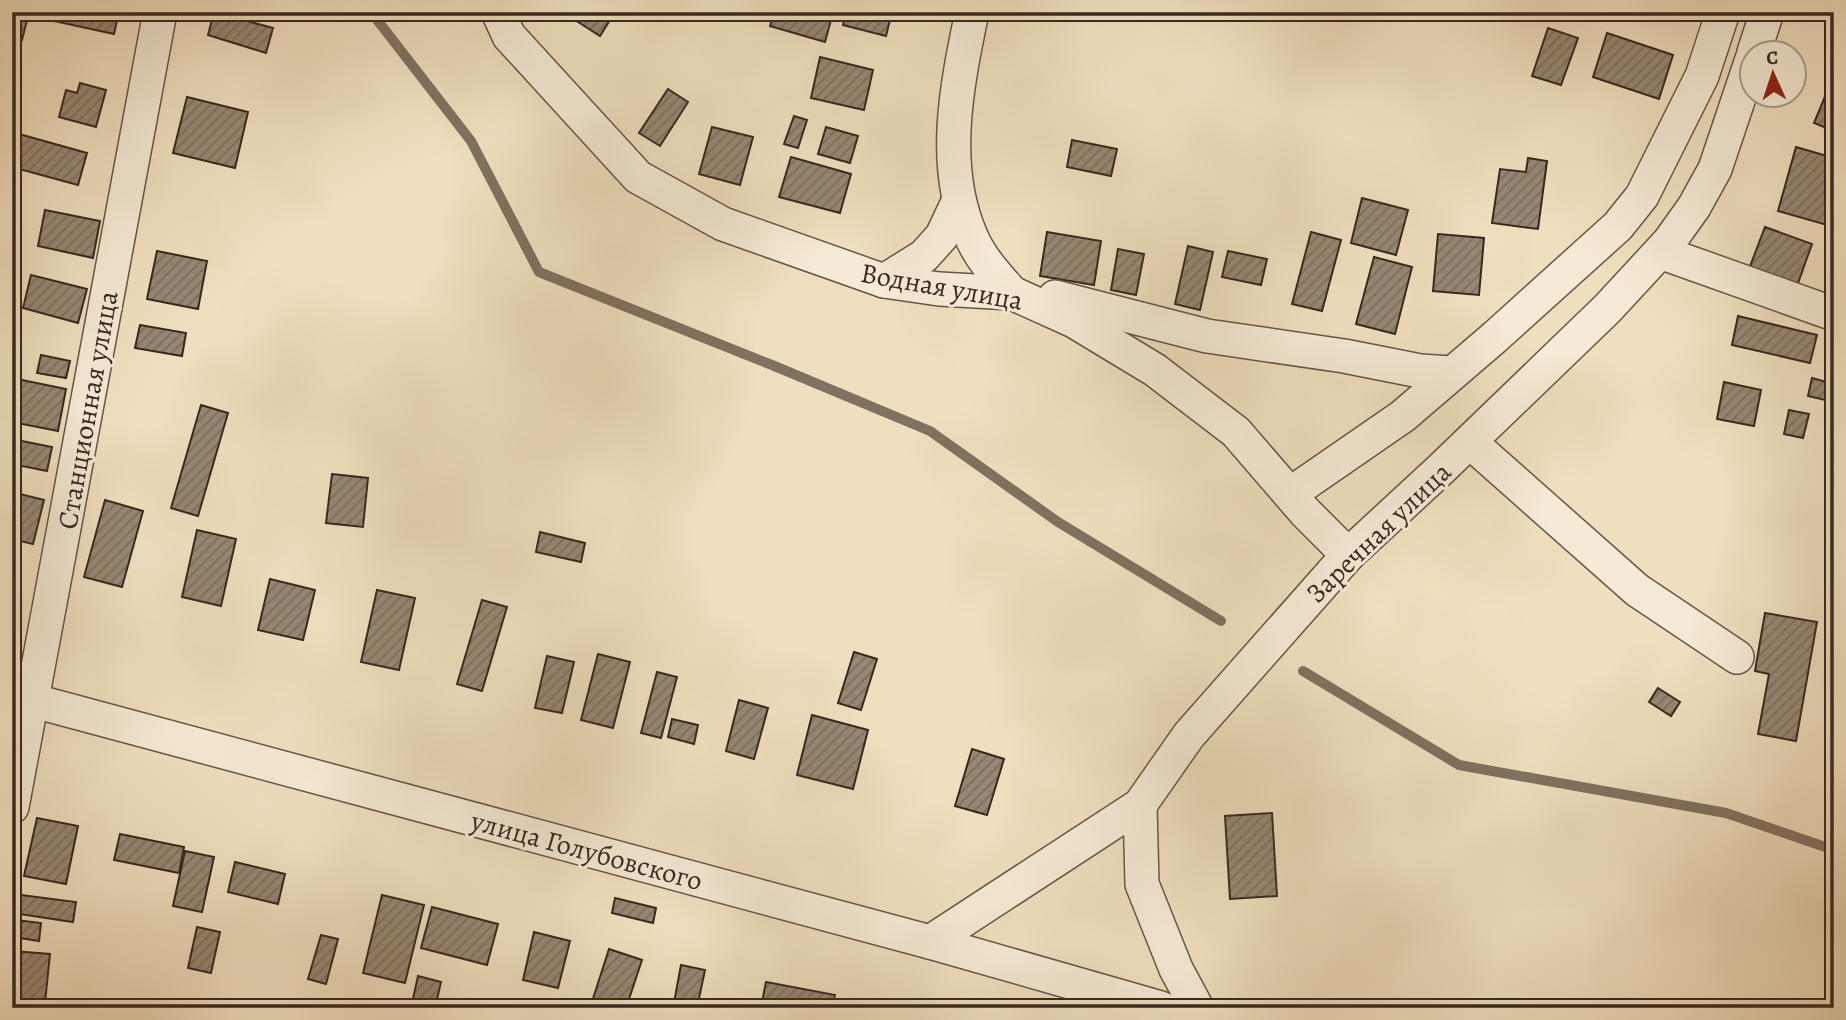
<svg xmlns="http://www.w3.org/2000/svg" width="1846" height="1020" font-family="Alegreya,serif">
<defs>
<pattern id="building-hatch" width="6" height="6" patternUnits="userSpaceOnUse" patternTransform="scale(1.75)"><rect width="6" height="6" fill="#978773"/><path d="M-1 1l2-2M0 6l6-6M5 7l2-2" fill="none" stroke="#7c6e5e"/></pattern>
</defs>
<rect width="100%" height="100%" fill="#efdfbe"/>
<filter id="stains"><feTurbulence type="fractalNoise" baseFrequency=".00286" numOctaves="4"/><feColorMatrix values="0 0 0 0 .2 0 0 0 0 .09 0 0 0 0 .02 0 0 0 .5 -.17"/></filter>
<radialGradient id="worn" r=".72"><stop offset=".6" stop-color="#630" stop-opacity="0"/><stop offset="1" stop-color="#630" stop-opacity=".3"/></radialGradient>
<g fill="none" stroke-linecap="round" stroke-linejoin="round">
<g stroke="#817160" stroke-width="10">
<polyline points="371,12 471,141 539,272 772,365 930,431 1058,522 1221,621"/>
<polyline points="1303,671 1459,765 1726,813 1834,850"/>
</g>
</g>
<g fill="url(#building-hatch)" stroke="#382822" stroke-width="2">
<polygon points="12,12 29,12 22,40 12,37"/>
<polygon points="56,12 102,12 118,16 114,34 54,21"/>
<polygon points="214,12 273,28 266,53 208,35"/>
<polygon points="580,12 615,12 600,36 575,20"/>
<polygon points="774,12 807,12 831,20 825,42 770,26"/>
<polygon points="846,12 892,12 886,36 843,25"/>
<polygon points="1080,12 1115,12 1115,20 1079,18"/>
<polygon points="1548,28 1578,38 1561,85 1532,76"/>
<polygon points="1607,33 1673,55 1659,99 1593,77"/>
<polygon points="820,57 873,70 864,110 811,98"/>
<polygon points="1834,75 1834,131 1814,123"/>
<polygon points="80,83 106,90 96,127 59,117 66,90 77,93"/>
<polygon points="668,89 688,102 660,146 639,133"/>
<polygon points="187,97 248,112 235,168 173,153"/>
<polygon points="794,116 807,120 798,148 784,144"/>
<polygon points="712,127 753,137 740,185 699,174"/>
<polygon points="826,127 858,136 850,163 818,154"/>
<polygon points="12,132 87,153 78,185 12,167"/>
<polygon points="1072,140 1117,149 1111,176 1067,167"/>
<polygon points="1796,147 1834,158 1834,227 1778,211"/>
<polygon points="791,157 851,174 840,213 779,197"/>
<polygon points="1528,158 1547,161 1538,229 1492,223 1500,169 1526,172"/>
<polygon points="1362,198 1408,210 1396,255 1351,243"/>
<polygon points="45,210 100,221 93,258 38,246"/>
<polygon points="1765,227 1812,244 1797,286 1749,269"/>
<polygon points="1047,232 1101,241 1094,285 1040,276"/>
<polygon points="1311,232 1341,240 1322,311 1292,304"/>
<polygon points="1438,234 1484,238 1479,295 1433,291"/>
<polygon points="1188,246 1213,252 1200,310 1175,304"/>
<polygon points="1118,249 1144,254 1136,295 1111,290"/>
<polygon points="157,251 207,261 198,309 147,299"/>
<polygon points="1228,251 1267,259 1261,285 1222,277"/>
<polygon points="1374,257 1412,267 1395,334 1356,324"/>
<polygon points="31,275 87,289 78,323 23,308"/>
<polygon points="1738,316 1817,335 1810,363 1732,345"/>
<polygon points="140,325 186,333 182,356 135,348"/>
<polygon points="41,355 70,361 66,378 37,373"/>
<polygon points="1812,378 1834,384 1834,402 1808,396"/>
<polygon points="17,379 66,389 58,431 12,422 12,400"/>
<polygon points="1724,382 1761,390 1754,426 1717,419"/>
<polygon points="201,405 228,413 198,516 171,508"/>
<polygon points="1789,410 1809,414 1803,438 1784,434"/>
<polygon points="12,439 52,447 47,471 12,464"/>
<polygon points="332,474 368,478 363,527 326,523"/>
<polygon points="12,492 44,500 33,544 12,539"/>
<polygon points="105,500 143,511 122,587 84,577"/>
<polygon points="197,530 236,539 221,606 182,597"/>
<polygon points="540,532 585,543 581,562 536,552"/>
<polygon points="270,579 315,590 303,640 258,630"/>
<polygon points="377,590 415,598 399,670 361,662"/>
<polygon points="482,600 507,607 482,691 457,684"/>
<polygon points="1765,613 1817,622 1796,741 1758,734 1769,674 1755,671"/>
<polygon points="854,652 877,659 861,710 838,703"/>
<polygon points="598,654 630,662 613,728 581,720"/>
<polygon points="547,656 574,662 562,713 535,708"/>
<polygon points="657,672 677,677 661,738 641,733"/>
<polygon points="1658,688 1680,702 1671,716 1649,702"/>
<polygon points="739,700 768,708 754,759 726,751"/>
<polygon points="812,715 868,730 853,789 797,775"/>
<polygon points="672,719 698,725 694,744 668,737"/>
<polygon points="972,749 1004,759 987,815 955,806"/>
<polygon points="1272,813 1277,896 1230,899 1225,816"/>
<polygon points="37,818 78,826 66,884 24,876"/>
<polygon points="120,834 184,847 179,873 114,860"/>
<polygon points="185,851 214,857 202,912 173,906"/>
<polygon points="235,862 285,874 278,904 228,892"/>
<polygon points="21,895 76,902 73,922 19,914"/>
<polygon points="382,895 424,905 405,983 363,973"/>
<polygon points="615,898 656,908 653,923 612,913"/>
<polygon points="432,907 498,924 487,965 421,948"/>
<polygon points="16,920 41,923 39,941 13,937"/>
<polygon points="197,927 220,932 211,973 188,968"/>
<polygon points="534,932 570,941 558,988 523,980"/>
<polygon points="321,935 338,939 326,984 308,979"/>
<polygon points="609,949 642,960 626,1008 590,1008"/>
<polygon points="12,951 50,954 45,1003 12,999"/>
<polygon points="681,965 705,970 697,1008 673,1008"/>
<polygon points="418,976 441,982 435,1008 411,1008"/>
<polygon points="766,982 835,995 832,1008 761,1007"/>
</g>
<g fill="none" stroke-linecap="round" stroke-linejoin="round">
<defs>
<g id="minor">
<polyline points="498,12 509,36 638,177 723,224 884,281 939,289 1012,293 1074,321 1155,370 1236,432 1305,512 1348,555"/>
<path d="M972,12C957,85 940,165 971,236C980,258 997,276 1012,293"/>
<polyline points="1754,52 1767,12"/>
<polyline points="1660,252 1834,314"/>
<polyline points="884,281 924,256 942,236 958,202"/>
<polyline points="1055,297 1207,336 1344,356 1420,371 1451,373"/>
<polyline points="1470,442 1637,590 1737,657"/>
<polyline points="1290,494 1403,416 1495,337 1618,226 1642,196 1702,76 1723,12"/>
<polyline points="12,695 930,942 1161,1008"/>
<polyline points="1140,805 1142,884 1176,969 1197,1008"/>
<polyline points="12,807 160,12"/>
<polyline points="930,942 1140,805 1189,735 1348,555 1441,469 1607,309 1669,242 1694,207 1715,169 1752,59"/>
</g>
</defs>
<use href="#minor" stroke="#665649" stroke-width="36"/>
<use href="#minor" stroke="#f5ead5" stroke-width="33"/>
</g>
<g text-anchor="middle" stroke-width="6" stroke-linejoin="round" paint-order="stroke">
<g font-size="28" fill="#382822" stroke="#f5ead5">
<text transform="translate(942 286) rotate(10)" y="10">Водная улица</text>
<text transform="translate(87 410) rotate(-80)" y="10">Станционная улица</text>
<text transform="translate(1378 532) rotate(-44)" y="10">Заречная улица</text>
<text transform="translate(587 850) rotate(15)" y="10">улица Голубовского</text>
</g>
</g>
<rect width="1846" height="1020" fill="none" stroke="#efdfbe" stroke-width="42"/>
<rect x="14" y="14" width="1818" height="992" fill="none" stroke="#382822" stroke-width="3.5"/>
<rect x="21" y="21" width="1804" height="978" fill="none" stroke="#382822" stroke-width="2"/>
<g transform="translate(1773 74) rotate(357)"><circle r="33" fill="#f5ead5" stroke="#a99c8d" stroke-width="2"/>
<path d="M0-5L12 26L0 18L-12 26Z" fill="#8f2418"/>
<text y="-10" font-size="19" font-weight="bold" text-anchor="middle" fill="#382822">С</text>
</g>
<rect width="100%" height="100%" filter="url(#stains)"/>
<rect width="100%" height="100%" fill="url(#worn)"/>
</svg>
